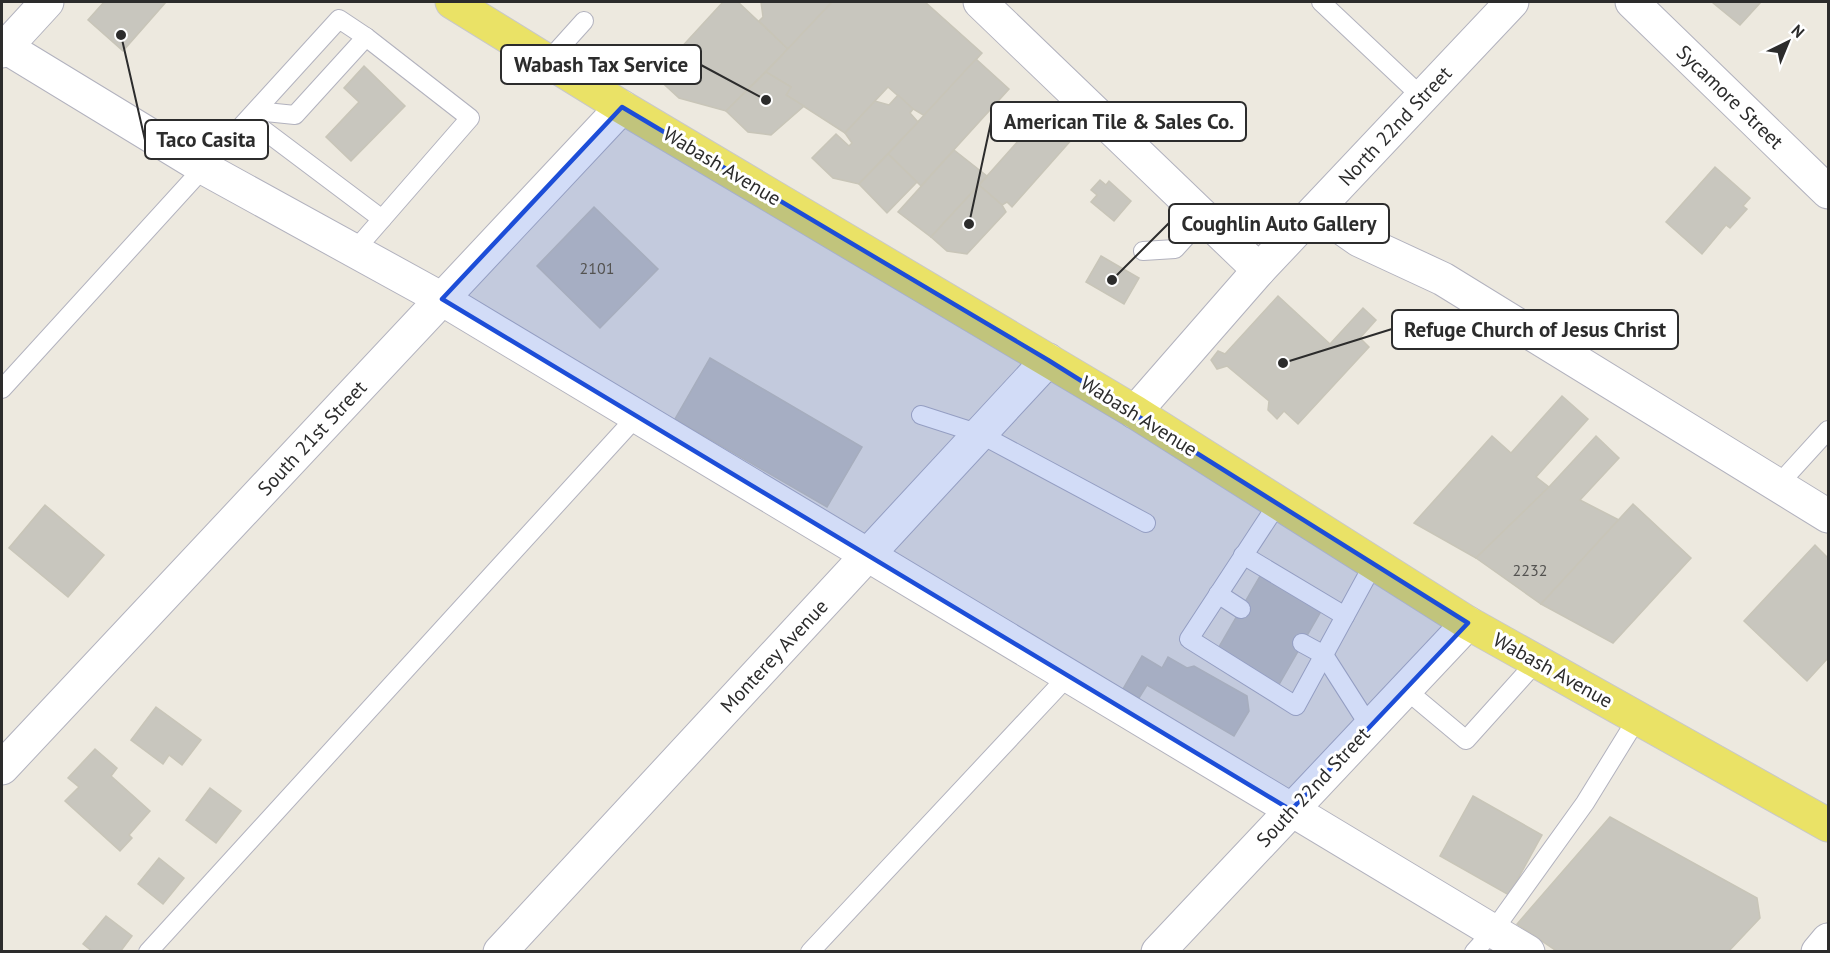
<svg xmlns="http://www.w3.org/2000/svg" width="1830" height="953" font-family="'PT Sans',sans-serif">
<rect width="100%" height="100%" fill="#ede9df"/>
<g fill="#c8c6be" stroke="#c8c5b8" stroke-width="1.5">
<polygon points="104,2 166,2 123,51 88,20"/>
<polygon points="723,2 738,2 788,49 726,111 679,98 655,76"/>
<polygon points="761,2 832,2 788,49 759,21 763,17"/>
<polygon points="832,2 925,2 982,53 925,116 913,109 888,87 845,133 786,95 791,87 766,72"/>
<polygon points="1715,2 1761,2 1740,25 1713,3"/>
<polygon points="976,59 1009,89 921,186 888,154"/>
<polygon points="364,66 405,106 351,161 326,137 359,102 344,88"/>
<polygon points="766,72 791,87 786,95 804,106 771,135 748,132 726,111"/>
<polygon points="898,95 913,109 910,113 918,122 859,184 833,178 812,158 836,134 849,146 852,143 845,133 875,101 889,105"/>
<polygon points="1044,112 1073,138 1012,207 1007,202 1002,205 979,185"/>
<polygon points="954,150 987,176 931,237 898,212"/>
<polygon points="888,154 917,182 887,213 859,184"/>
<polygon points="1715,167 1750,198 1743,206 1747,209 1730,228 1726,225 1702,254 1666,222"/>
<polygon points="1100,180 1106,185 1109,181 1131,201 1114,221 1091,202 1097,195 1091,190"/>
<polygon points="979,185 1002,205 1006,212 967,254 947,251 931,237"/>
<polygon points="594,207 658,269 600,328 537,266"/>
<polygon points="1101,256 1139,278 1124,304 1086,282"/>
<polygon points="1278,296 1330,344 1363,308 1376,320 1360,338 1369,347 1298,424 1284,411 1277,419 1268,410 1269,401 1227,366 1217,369 1211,360 1218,351 1225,354"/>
<polygon points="710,358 862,447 827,507 675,419"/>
<polygon points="1562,396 1588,419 1536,477 1549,487 1476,558 1414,523 1492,436 1511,453"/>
<polygon points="1596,436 1619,458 1580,500 1619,520 1541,604 1476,558 1549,487"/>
<polygon points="1633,504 1691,558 1613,643 1541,604"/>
<polygon points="45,505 104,555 68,597 9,548"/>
<polygon points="1815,545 1828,558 1828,658 1807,681 1744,621"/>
<polygon points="1263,571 1324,606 1277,688 1216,652"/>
<polygon points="1142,656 1162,668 1168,657 1187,668 1194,666 1247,696 1249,711 1234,736 1147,685 1139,698 1123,689"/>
<polygon points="156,707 201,740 182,765 169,755 163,764 131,740"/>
<polygon points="95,749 117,768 111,776 150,811 129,835 132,838 120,851 65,801 79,787 68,778"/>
<polygon points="210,788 241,811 216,843 186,820"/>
<polygon points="1473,796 1542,835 1509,895 1440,856"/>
<polygon points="1610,817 1757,898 1760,918 1728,952 1558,952 1517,924"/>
<polygon points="159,858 184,878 163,904 138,884"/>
<polygon points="106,916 132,936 120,952 93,952 83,944"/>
</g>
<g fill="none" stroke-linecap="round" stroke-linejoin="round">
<defs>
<g id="lane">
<polyline points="1321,2 1422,97"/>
<polyline points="548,61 584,21"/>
<polyline points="256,111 295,115 366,37"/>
<polyline points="249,119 382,219"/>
<polyline points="1143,251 1175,249 1204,217"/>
<polyline points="2,389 339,19 366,37 470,118 355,250"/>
<polyline points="921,415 980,434 1146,523"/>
<polyline points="1778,485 1828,430"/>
<polyline points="1278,503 1189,639 1296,706 1374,563"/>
<polyline points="1243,555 1345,616"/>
<polyline points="1218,594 1241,609"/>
<polyline points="1302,643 1324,655 1370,727"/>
<polyline points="1405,689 1466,740 1537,661"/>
<polyline points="148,952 637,416"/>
<polyline points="810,952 1068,676"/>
<polyline points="1474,952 1493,931 1585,803 1638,717"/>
</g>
<g id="street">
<polyline points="980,2 1259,270"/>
<polyline points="1632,2 1828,192"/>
<polyline points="2,45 204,168 442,299 1528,952"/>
<polyline points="2,51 47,2"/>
<polyline points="1316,210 1359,240 1443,279 1828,516"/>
<polyline points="1135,412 1259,270 1512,2"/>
<polyline points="2,768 622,107"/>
<polyline points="500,952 1048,360"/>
<polyline points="1158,952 1468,623"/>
<polyline points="1818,952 1828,940"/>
</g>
<polyline id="primary" points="452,2 622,107 1135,412 1468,623 1828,825"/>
</defs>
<use href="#lane" stroke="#b2b2be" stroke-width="20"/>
<use href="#street" stroke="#b2b2be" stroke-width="35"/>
<use href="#primary" stroke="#c8c8c8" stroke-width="35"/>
<use href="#lane" stroke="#fff" stroke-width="18"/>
<use href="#street" stroke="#fff" stroke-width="33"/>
<use href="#primary" stroke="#eae266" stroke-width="33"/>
</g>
<path fill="#1d4ed8" fill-opacity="0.2" stroke="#1d4ed8" stroke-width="4.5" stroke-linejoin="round" d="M622,107L1048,360L1468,623L1291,810L442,299Z"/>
<g text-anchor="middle" stroke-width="6" stroke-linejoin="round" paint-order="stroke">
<g font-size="16" fill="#535250">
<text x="597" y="274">2101</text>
<text x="1530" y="576">2232</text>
</g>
<g font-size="20" fill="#2c2c2c" stroke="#fff">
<text transform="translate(1730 97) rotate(44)" y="7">Sycamore Street</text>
<text transform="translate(1395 126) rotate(-47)" y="7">North 22nd Street</text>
<text transform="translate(722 166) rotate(31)" y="7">Wabash Avenue</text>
<text transform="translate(1139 416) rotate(32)" y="7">Wabash Avenue</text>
<text transform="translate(312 438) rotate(-47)" y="7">South 21st Street</text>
<text transform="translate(774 656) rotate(-47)" y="7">Monterey Avenue</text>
<text transform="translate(1553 670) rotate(29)" y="7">Wabash Avenue</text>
<text transform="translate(1313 787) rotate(-47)" y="7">South 22nd Street</text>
</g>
</g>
<path fill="none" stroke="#2c2c2c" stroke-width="2" d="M766 100L701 65M969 224L991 122M121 35L145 140M1112 280L1169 223M1283 363L1392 329"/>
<g fill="#2c2c2c" stroke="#fff" stroke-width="2">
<circle cx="766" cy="100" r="6"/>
<circle cx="969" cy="224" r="6"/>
<circle cx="121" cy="35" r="6"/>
<circle cx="1112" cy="280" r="6"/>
<circle cx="1283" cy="363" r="6"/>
</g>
<g fill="#fff" stroke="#2c2c2c" stroke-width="2">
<rect x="501" y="45" width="200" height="39" rx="6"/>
<rect x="991" y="102" width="255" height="39" rx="6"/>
<rect x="145" y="120" width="123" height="39" rx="6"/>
<rect x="1169" y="204" width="220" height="39" rx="6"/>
<rect x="1392" y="310" width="286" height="39" rx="6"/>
</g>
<g font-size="21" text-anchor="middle" font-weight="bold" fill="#2c2c2c">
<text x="601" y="72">Wabash Tax Service</text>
<text x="1119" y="129">American Tile &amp; Sales Co.</text>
<text x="206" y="147">Taco Casita</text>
<text x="1279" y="231">Coughlin Auto Gallery</text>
<text x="1535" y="337">Refuge Church of Jesus Christ</text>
</g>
<rect width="1830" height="953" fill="none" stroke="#2c2c2c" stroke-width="6"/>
<g transform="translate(1788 42) rotate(43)" stroke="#ffffff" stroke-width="4.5" paint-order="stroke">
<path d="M0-4.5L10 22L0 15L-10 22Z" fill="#2c2c2c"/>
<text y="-9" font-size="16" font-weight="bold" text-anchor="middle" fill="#2c2c2c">N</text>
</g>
</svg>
